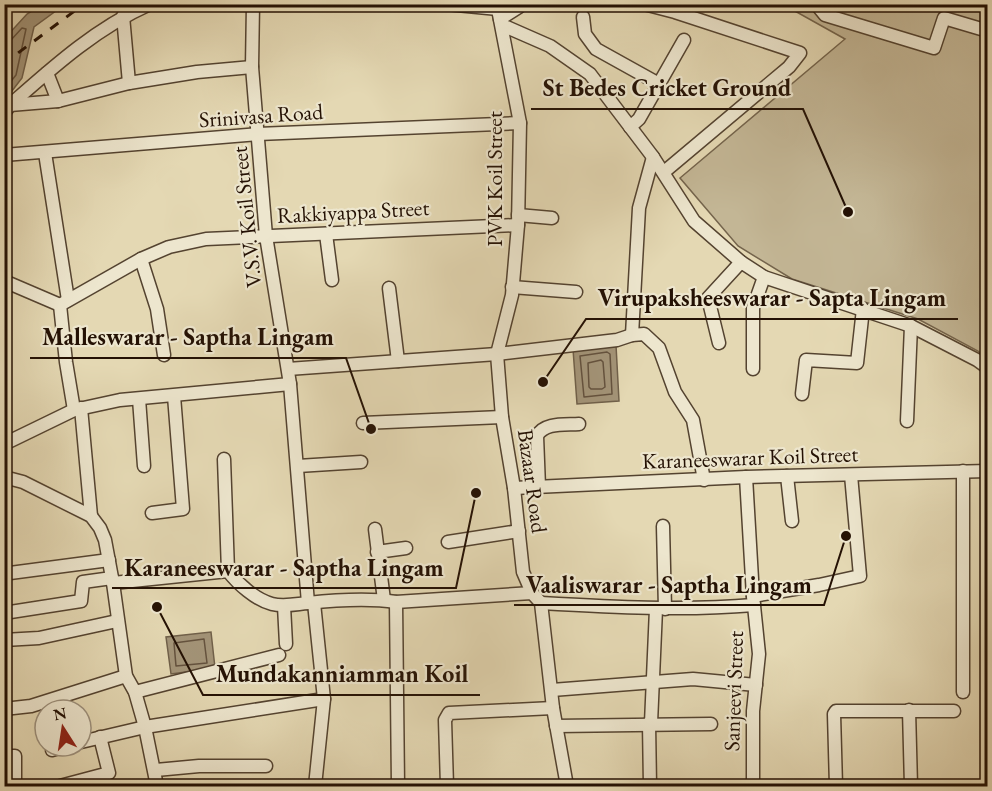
<svg xmlns="http://www.w3.org/2000/svg" width="992" height="791" font-family="'EB Garamond',serif">
<rect width="100%" height="100%" fill="#e4d8b3"/>
<filter id="stains"><feTurbulence type="fractalNoise" baseFrequency=".00333" numOctaves="4"/><feColorMatrix values="0 0 0 0 .2 0 0 0 0 .09 0 0 0 0 .02 0 0 0 .5 -.17"/></filter>
<radialGradient id="worn" r=".72"><stop offset=".6" stop-color="#630" stop-opacity="0"/><stop offset="1" stop-color="#630" stop-opacity=".3"/></radialGradient>
<polygon fill="#c3b695" stroke="#74644c" stroke-width="1.5" points="784,5 987,5 987,359 978,351 918,319 792,279 738,246 680,178 845,39"/>
<g fill="#a39478" stroke="#70604a" stroke-width="1.5">
<polygon points="41,5 64,5 34,27 22,78 5,100 5,38 27,14"/>
<polygon points="616,345 619,401 577,404 573,349"/>
<polygon points="211,632 215,668 171,674 166,637"/>
</g>
<g fill="none" stroke-linecap="round" stroke-linejoin="round">
<g stroke="#64523e" stroke-width="1.5">
<polyline points="4,42 11,40 22,28 26,29 16,75 4,90"/>
<polygon points="607,352 610,354 612,394 584,397 580,356"/>
<polygon points="601,360 603,362 605,387 602,389 591,389 589,387 588,363"/>
<polygon points="204,639 207,663 176,666 174,643"/>
</g>
<defs>
<g id="minor">
<polyline points="253,4 252,67 266,236 290,384 308,603"/>
<polyline points="446,4 498,9"/>
<polyline points="497,4 520,123 518,225 512,295 497,354 502,417 514,488 523,572 532,593 541,603 553,708 567,786"/>
<polyline points="644,4 675,12 800,53 789,67 664,172"/>
<polyline points="816,4 825,15 934,48 944,18 988,31"/>
<polyline points="123,16 129,83"/>
<polyline points="583,17 585,34 596,49 659,84"/>
<polyline points="500,19 519,7 519,4"/>
<polyline points="502,25 550,46 590,74 653,157 694,221 741,262 764,277 911,326 977,360 988,368"/>
<polyline points="47,73 58,101 129,83 197,72 252,67"/>
<polyline points="10,105 58,101"/>
<path d="M4,113L10,105C53,67 96,28 150,4"/>
<polyline points="630,127 639,119 684,40"/>
<polyline points="45,153 68,300"/>
<polyline points="4,155 258,134 520,123"/>
<polyline points="653,157 639,208 632,335 644,334 659,348 675,392 693,420 704,480"/>
<polyline points="518,215 552,218"/>
<polyline points="326,234 332,280"/>
<polyline points="141,259 157,309 164,355"/>
<polyline points="4,281 60,305"/>
<polyline points="512,287 576,292"/>
<polyline points="389,288 398,361"/>
<polyline points="60,305 141,259 169,247 206,239 518,225"/>
<polyline points="60,305 66,362 74,410"/>
<polyline points="719,343 708,298 741,262"/>
<polyline points="288,369 497,354 617,340 632,335"/>
<polyline points="753,369 753,308 764,277"/>
<polyline points="802,394 806,360 857,363 863,309"/>
<polyline points="139,399 144,466"/>
<polyline points="81,408 91,516"/>
<polyline points="907,421 911,326"/>
<polyline points="363,423 502,417"/>
<polyline points="4,444 74,410 120,400 290,384"/>
<polyline points="224,459 228,571"/>
<polyline points="298,466 361,462"/>
<polyline points="787,476 792,521"/>
<polyline points="4,477 23,482 91,516 100,528 105,540 113,583 126,676 135,692 145,727 157,786"/>
<polyline points="746,477 753,596 759,654 753,711 753,786"/>
<path d="M539,487L537,436C544,422 565,425 579,424"/>
<polyline points="514,488 746,477 988,471"/>
<polyline points="152,513 183,509 174,396"/>
<polyline points="663,526 665,609"/>
<polyline points="375,529 384,600"/>
<polyline points="448,542 519,531"/>
<polyline points="377,552 406,548"/>
<polyline points="10,573 109,560"/>
<path d="M113,583L228,571C238,584 256,600 272,604C284,607 296,604 308,603C336,600 368,598 396,602L532,593"/>
<polyline points="753,596 819,585 860,576 851,475"/>
<polyline points="396,602 398,786"/>
<polyline points="314,603 324,699 315,786"/>
<path d="M541,603C612,607 683,611 754,605"/>
<polyline points="284,606 286,644"/>
<polyline points="4,613 81,601 83,582 112,578"/>
<polyline points="4,640 39,638 117,621"/>
<polyline points="552,690 693,679 756,685"/>
<polyline points="135,692 279,655"/>
<polyline points="963,692 963,471"/>
<polyline points="4,709 31,706 126,676"/>
<polyline points="909,710 911,786"/>
<polyline points="649,723 650,786"/>
<polyline points="651,723 656,609"/>
<polyline points="556,726 711,724"/>
<polyline points="81,742 145,727 324,699"/>
<polyline points="52,750 66,746"/>
<polyline points="4,756 15,756 15,786"/>
<polyline points="156,770 199,766 266,766"/>
<polyline points="60,786 109,773 100,737"/>
<polyline points="447,786 445,720 449,713 553,708"/>
<polyline points="836,786 834,714 836,711 954,711"/>
</g>
</defs>
<use href="#minor" stroke="#544330" stroke-width="15"/>
<use href="#minor" stroke="#ede6ce" stroke-width="12"/>
<polyline stroke="#241104" stroke-width="3" stroke-dasharray="10 10" stroke-linecap="butt" points="4,67 18,53 84,4"/>
</g>
<g text-anchor="middle" stroke-width="4.5" stroke-linejoin="round" paint-order="stroke">
<g font-size="22" fill="#241104" stroke="#ede6ce">
<text transform="translate(261 115) rotate(-4)" y="8">Srinivasa Road</text>
<text transform="translate(494 179) rotate(-90)" y="8">PVK Koil Street</text>
<text transform="translate(353 211) rotate(-3)" y="8">Rakkiyappa Street</text>
<text transform="translate(246 217) rotate(-96)" y="8">V.S.V. Koil Street</text>
<text transform="translate(750 457) rotate(-2)" y="8">Karaneeswarar Koil Street</text>
<text transform="translate(533 481) rotate(82)" y="8">Bazaar Road</text>
<text transform="translate(733 691) rotate(-88)" y="8">Sanjeevi Street</text>
</g>
</g>
<path fill="none" stroke="#241104" stroke-width="2" d="M848 212L803 109H531M543 382L586 319H958M371 429L346 358H30M476 493L456 588H112M846 536L824 605H514M157 607L203 695H480"/>
<g fill="#241104" stroke="#ede6ce" stroke-width="2">
<circle cx="848" cy="212" r="6"/>
<circle cx="543" cy="382" r="6"/>
<circle cx="371" cy="429" r="6"/>
<circle cx="476" cy="493" r="6"/>
<circle cx="846" cy="536" r="6"/>
<circle cx="157" cy="607" r="6"/>
</g>
<g font-size="24" text-anchor="middle" font-weight="bold" fill="#241104" stroke="#ede6ce" stroke-width="4.5" stroke-linejoin="round" paint-order="stroke">
<text x="667" y="96">St Bedes Cricket Ground</text>
<text x="772" y="306">Virupaksheeswarar - Sapta Lingam</text>
<text x="188" y="345">Malleswarar - Saptha Lingam</text>
<text x="284" y="576">Karaneeswarar - Saptha Lingam</text>
<text x="669" y="593">Vaaliswarar - Saptha Lingam</text>
<text x="342" y="682">Mundakanniamman Koil</text>
</g>
<rect width="992" height="791" fill="none" stroke="#e4d8b3" stroke-width="24"/>
<rect x="6" y="6" width="980" height="779" fill="none" stroke="#241104" stroke-width="3"/>
<rect x="12" y="12" width="968" height="767" fill="none" stroke="#241104" stroke-width="1.5"/>
<g transform="translate(63 728) rotate(348)"><circle r="28" fill="#ede6ce" stroke="#9d917d" stroke-width="1.5"/>
<path d="M0-4.5L10 22L0 15L-10 22Z" fill="#8f2418"/>
<text y="-9" font-size="16" font-weight="bold" text-anchor="middle" fill="#241104">N</text>
</g>
<rect width="100%" height="100%" filter="url(#stains)"/>
<rect width="100%" height="100%" fill="url(#worn)"/>
</svg>
